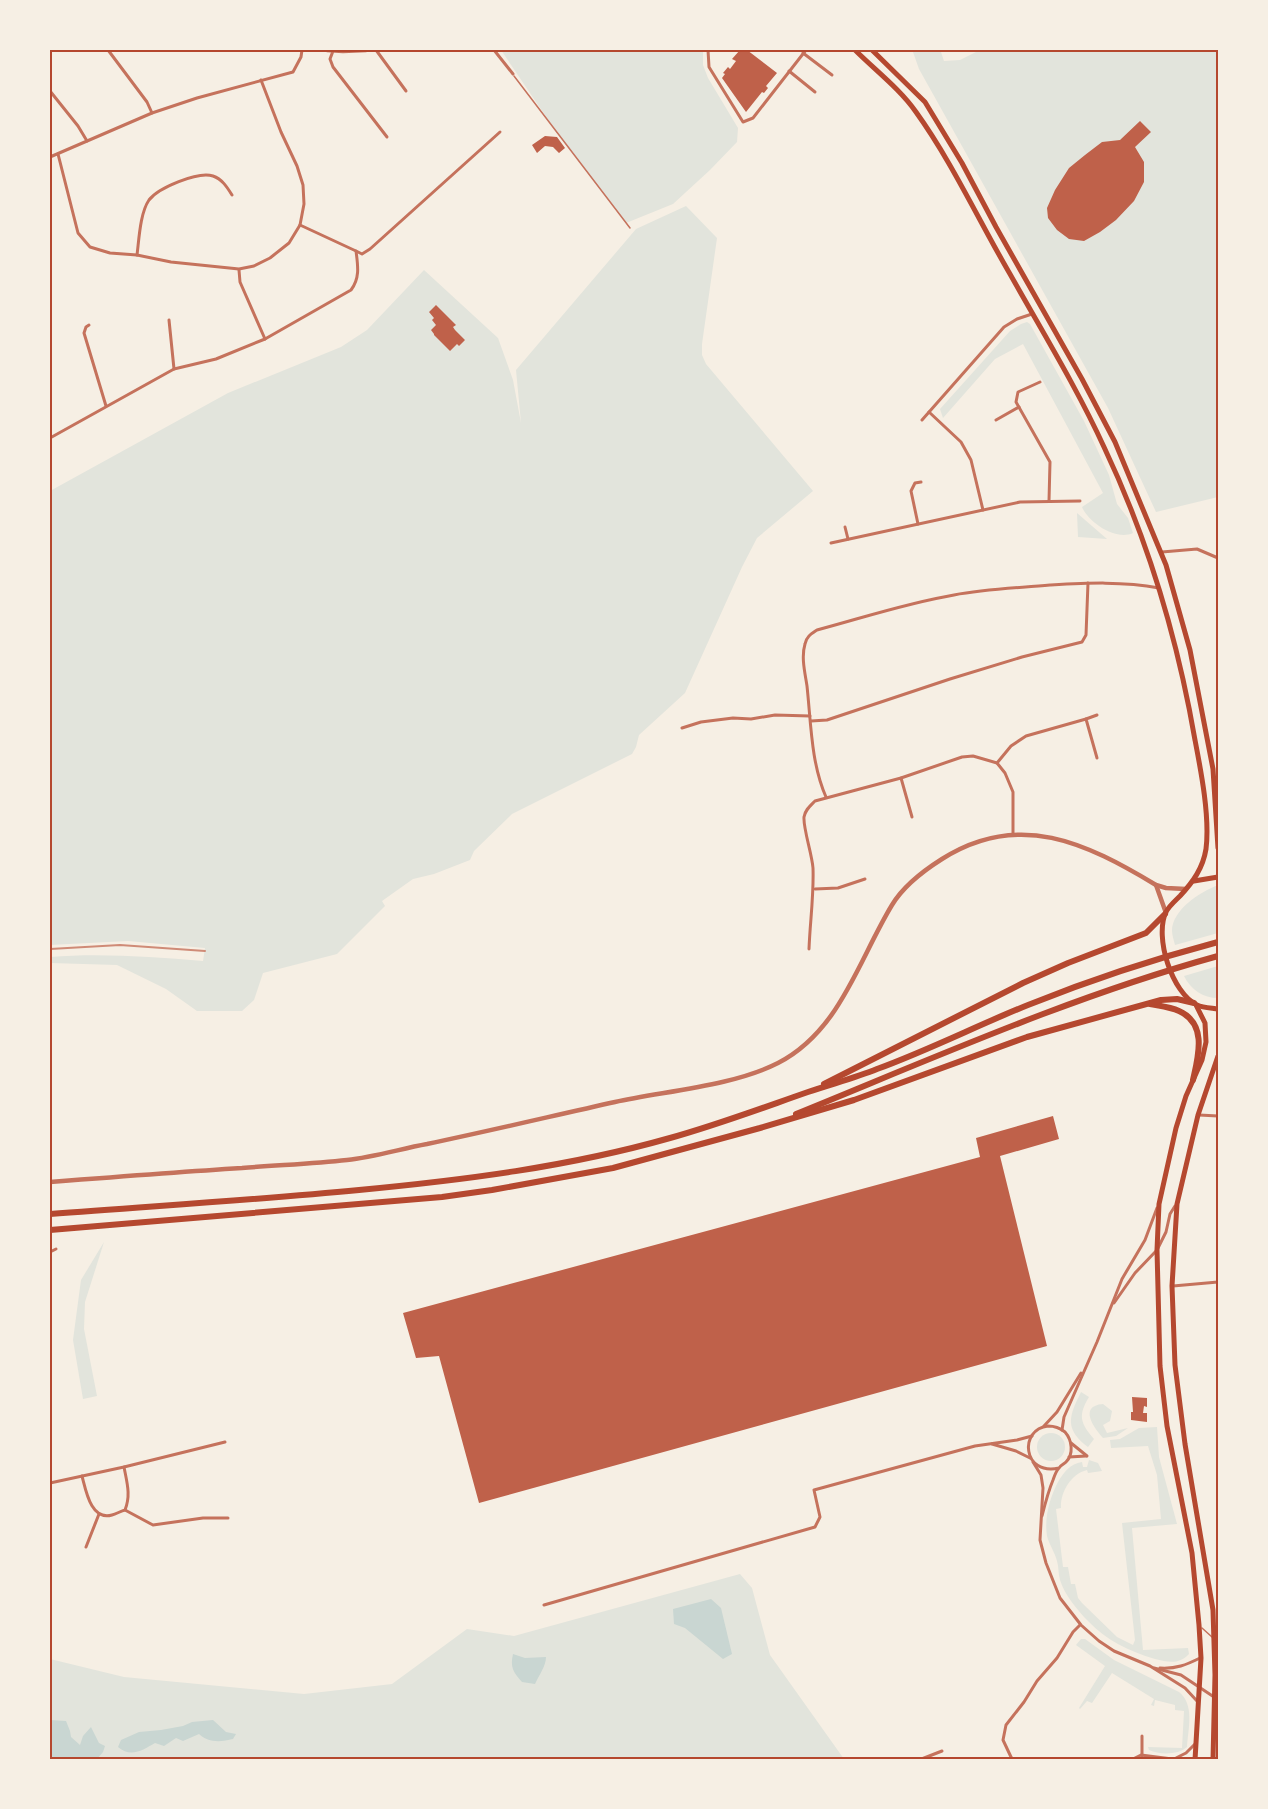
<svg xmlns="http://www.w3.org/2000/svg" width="1268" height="1809" font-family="'Nunito Sans',sans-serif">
<rect width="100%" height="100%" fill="#f6efe4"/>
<g fill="#e2e4dc">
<polygon points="501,50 703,50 703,65 708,78 738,128 737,142 710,170 673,204 626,223 557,133"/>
<polygon points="918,50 932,50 933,52 941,52 944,61 960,60 980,50 1218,50 1218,497 1156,512 1108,408 919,69 913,52"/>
<path d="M686,206L717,238L702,344V355L706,364L813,491L757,538L742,567L685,693L639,735L636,747L632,754L512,814L474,851L470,860L434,874L413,879L382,901L385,906L337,954L263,973L254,1000L242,1011H197L166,989L117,965L50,963V957C101,953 152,957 203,961L205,948L128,941L50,945V491L228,393L341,347L367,330L424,270L498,338L513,380L521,423L516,370L636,229Z"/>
<path d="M1027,322L1030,324L1084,421L1109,475L1117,504L1128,518L1133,533C1116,541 1089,523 1082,507L1103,493L1023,344L995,359L943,418L940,409L1010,331L1021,324Z"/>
<polygon points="1077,513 1107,539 1078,537"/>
<path d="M1218,885V933L1175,945C1174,941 1172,935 1172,931C1172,910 1200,892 1218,885Z"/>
<path d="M1218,966V998C1203,998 1191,990 1184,976Z"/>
<polygon points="104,1242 85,1302 84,1329 97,1396 83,1399 73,1340 81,1280"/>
<path d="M1081,1392L1089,1397C1078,1415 1080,1423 1094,1439L1088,1447C1064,1429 1069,1416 1081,1392Z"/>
<path d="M1103,1404L1112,1411L1110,1421L1103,1425L1107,1433L1128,1428L1116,1436L1103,1438C1094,1428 1078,1406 1103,1404Z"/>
<path d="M1157,1427L1159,1457L1177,1524L1132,1528L1143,1650L1188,1648L1189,1654C1179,1665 1168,1662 1155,1659C1129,1651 1107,1641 1088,1621C1078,1611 1064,1594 1060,1580C1058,1574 1059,1567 1057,1561C1055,1553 1049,1544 1047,1536C1044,1518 1050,1497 1058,1482C1064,1472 1070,1464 1082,1462L1083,1467H1087L1089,1460L1098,1463L1102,1471L1088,1473L1087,1470C1070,1474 1060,1494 1061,1508L1056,1509L1063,1567H1068L1071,1584H1075L1078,1598L1082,1603L1117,1637L1133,1645L1135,1640L1122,1523L1161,1519L1157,1475L1148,1446L1111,1448L1110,1440L1120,1439L1139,1428Z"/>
<circle cx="1051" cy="1447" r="14"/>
<polygon points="740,1574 752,1588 770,1655 844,1759 50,1760 50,1659 124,1677 304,1694 392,1684 467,1629 514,1636"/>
<path d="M1081,1639H1085L1114,1660L1179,1692C1195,1705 1188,1729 1187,1747C1178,1755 1160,1755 1149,1750L1148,1747L1182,1748L1184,1711L1175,1710V1705L1155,1700L1154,1706L1151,1705L1154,1699L1112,1673L1092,1703L1087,1701L1080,1709L1079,1708L1105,1666L1076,1645Z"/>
</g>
<g fill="#c9d6d2">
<polygon points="711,1599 721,1608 732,1654 723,1659 685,1628 674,1624 673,1609"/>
<path d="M513,1654L525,1658L546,1657C546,1666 539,1675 535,1684L522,1682C513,1672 510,1667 513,1654Z"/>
<polygon points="50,1720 66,1721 70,1731 71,1737 80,1745 83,1736 91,1727 99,1743 105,1746 103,1752 97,1759 50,1759"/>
<path d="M213,1720L226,1732L236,1734L233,1739C221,1742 208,1743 199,1734L183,1741L176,1738L164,1746L155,1743C143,1750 131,1758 118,1747L121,1740L139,1732L161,1730L183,1726L192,1722Z"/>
</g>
<g fill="#bf614a">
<polygon points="740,50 747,50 777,73 766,86 768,88 764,93 762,92 746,112 722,78 725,74 723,73 728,67 730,69 736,61 732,59"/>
<polygon points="1140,121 1151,132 1135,147 1144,162 1144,182 1134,201 1116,220 1100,232 1084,241 1069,239 1057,230 1048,218 1047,208 1055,190 1069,168 1085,155 1102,142 1120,140"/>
<polygon points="545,136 557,137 565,148 559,153 553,147 545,146 537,153 532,145"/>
<polygon points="436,305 456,325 453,327 455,330 465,340 459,346 457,344 450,351 434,335 434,334 431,330 436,325 432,320 434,318 429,312"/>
<polygon points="1053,1116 1059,1139 1000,1156 1047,1346 479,1503 439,1356 416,1358 403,1313 980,1157 976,1138"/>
<polygon points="1132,1397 1147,1398 1147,1407 1144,1406 1143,1413 1147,1413 1147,1422 1131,1420 1131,1412 1133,1412"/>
</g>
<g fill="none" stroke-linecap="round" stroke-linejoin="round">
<g stroke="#c5725c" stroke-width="1.5">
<polyline points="514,76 630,228"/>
<polyline points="1202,1628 1212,1637"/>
</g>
<g stroke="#c5725c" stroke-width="3">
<polyline points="108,50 147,102 152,113"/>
<polyline points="376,50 406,91"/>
<polyline points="494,50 513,74"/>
<polyline points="708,50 709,67 743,122 753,118 806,50"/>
<polyline points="333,51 330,59 333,67 387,137"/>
<polyline points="803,53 832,75"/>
<polyline points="789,71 815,92"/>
<polyline points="50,91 78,126 87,141"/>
<polyline points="58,154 78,233 90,247 110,253 137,255 171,262 239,269 254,266 270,258 289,243 300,225 304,204 303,185 297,166 281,132 261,80"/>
<polyline points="50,157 152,113 197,98 293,72 301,57 302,50"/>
<polyline points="356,251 362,254 370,249 500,132"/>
<path d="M137,255C139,240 140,213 149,200C158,188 198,171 213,176C222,179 227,187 232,195"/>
<path d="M239,270L240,282L265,339L351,290C360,278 358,266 356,251L300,225"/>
<polyline points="169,320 174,369"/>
<polyline points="89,325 86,327 84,333 106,406"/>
<polyline points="1040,382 1018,392 1016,402 1050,462 1049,501"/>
<polyline points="929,412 961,442 971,460 983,510"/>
<polyline points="922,420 1004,327 1017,319 1032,314"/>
<polyline points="996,420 1019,407"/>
<polyline points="50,438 174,369 216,359 265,339"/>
<polyline points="918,524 911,491 915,483 921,482"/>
<polyline points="845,527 848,539"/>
<polyline points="831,543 1020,502 1080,501"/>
<polyline points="1162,552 1197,549 1218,558"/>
<polyline points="1097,715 1086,719 1097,758"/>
<polyline points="811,721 827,720 950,679 1022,657 1082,642 1086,635 1088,583"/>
<polyline points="682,728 701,722 733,718 751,719 775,715 810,716"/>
<polyline points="997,763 1011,746 1026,736 1086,719"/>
<polyline points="901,778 912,817"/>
<path d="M826,797C811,763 811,723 807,686C805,673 801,657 805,644C806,637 811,634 817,630C862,618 907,603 954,595C986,589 1018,588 1050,585C1087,583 1123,581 1159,588"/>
<polyline points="815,889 838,888 865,879"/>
<path d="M809,949C810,922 814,895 813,868C812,854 803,828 804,817C805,810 810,806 815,801L901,778L962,757L973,756L997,763L1005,773L1013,792V834"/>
<polyline points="1199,1115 1218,1116"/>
<polyline points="50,1252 56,1249"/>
<polyline points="1173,1286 1218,1282"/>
<polyline points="1114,1303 1135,1273 1157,1250 1166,1232 1170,1214 1175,1206"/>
<polyline points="1044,1426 1057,1412 1081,1373"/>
<polyline points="1062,1430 1064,1417 1097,1342 1122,1279 1145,1240 1157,1208"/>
<polyline points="1071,1443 1087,1456"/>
<polyline points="992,1444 1016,1451 1030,1458"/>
<polyline points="1069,1457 1086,1456"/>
<polyline points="1033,1462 1041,1475 1043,1488 1040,1540 1046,1563 1060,1598 1081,1625 1099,1641 1114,1651 1150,1666 1185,1688 1197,1701"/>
<path d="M82,1476C86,1491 91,1521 112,1515C116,1514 121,1511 125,1510C131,1495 127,1483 124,1467"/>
<polyline points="50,1483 124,1467 225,1442"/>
<polyline points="125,1510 153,1525 203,1518 228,1518"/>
<path d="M1042,1516C1045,1504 1048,1492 1053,1480C1054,1477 1056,1471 1059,1468C1061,1465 1064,1464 1066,1462C1074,1454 1072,1440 1065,1432C1060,1428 1054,1426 1048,1426C1019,1429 1022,1476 1059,1468"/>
<polyline points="86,1547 99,1514"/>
<polyline points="544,1605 815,1527 820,1517 814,1490 975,1446 1017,1440 1032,1436"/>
<polyline points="1154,1668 1181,1675 1214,1697"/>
<path d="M1160,1668C1176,1669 1186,1665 1200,1658"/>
<polyline points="1142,1736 1142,1760"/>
<polyline points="1176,1758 1186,1753 1196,1743"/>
<polyline points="919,1760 942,1751"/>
<polyline points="1014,1760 1011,1757 1003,1740 1006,1725 1024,1702 1037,1681 1057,1658 1073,1632 1080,1625"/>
<polyline points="1131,1760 1141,1755 1180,1760"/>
</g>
<g stroke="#c5725c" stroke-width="4.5">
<polyline points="327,50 343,51 366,50"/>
<polyline points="1156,885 1166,913"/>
<path d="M50,1182C114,1177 178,1172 242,1168C277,1165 312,1164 347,1160C374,1157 400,1149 427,1144C489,1131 552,1116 615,1102C665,1091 733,1086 778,1063C840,1031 858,961 892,905C904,885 923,871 942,859C1019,810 1086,843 1156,885L1166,888L1186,889"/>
</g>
<g stroke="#b5482f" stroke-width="5">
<path d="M855,50C875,70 900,89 916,112C952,162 979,221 1010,274C1042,331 1077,388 1104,447C1149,542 1177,636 1195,740C1201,771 1210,817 1206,849C1203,868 1193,882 1180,896C1175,901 1169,906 1166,912C1154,937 1172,993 1197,1005C1203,1008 1212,1008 1218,1009"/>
<polyline points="872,50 925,102 962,163 996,227 1082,379 1115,442 1166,565 1190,650 1213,769 1218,848"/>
<polyline points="1194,881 1218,877"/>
<polyline points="1195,1760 1201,1658 1199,1625 1192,1553 1167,1426 1160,1366 1157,1250 1159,1204 1176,1128 1186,1096 1202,1060 1206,1042 1205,1023 1196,1005"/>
<polyline points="1213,1760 1215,1675 1213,1610 1185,1444 1175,1365 1172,1286 1177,1204 1198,1115 1218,1056"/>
</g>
<g stroke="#b5482f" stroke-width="6">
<path d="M1150,1004C1160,1006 1170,1007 1179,1011C1208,1024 1198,1057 1193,1080"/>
<polyline points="824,1084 1023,983 1068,963 1146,933 1165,914"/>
<path d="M796,1114C936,1057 1073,996 1218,956"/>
<path d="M50,1214C152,1206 256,1200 359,1190C464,1180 568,1167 670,1138C717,1125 762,1108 808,1092C831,1084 855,1078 877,1069C929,1050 978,1025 1028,1005C1090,980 1154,959 1218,942"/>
<polyline points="50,1230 442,1197 492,1190 613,1168 760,1128 854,1100 1027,1037 1161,1000 1177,999 1194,1003"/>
</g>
<polyline stroke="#cf8b77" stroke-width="2" points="50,949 120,945 205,951"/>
</g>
<rect width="1268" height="1809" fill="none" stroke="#f6efe4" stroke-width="102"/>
<rect x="51" y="51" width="1166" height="1707" fill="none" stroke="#b5482f" stroke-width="2"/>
</svg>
